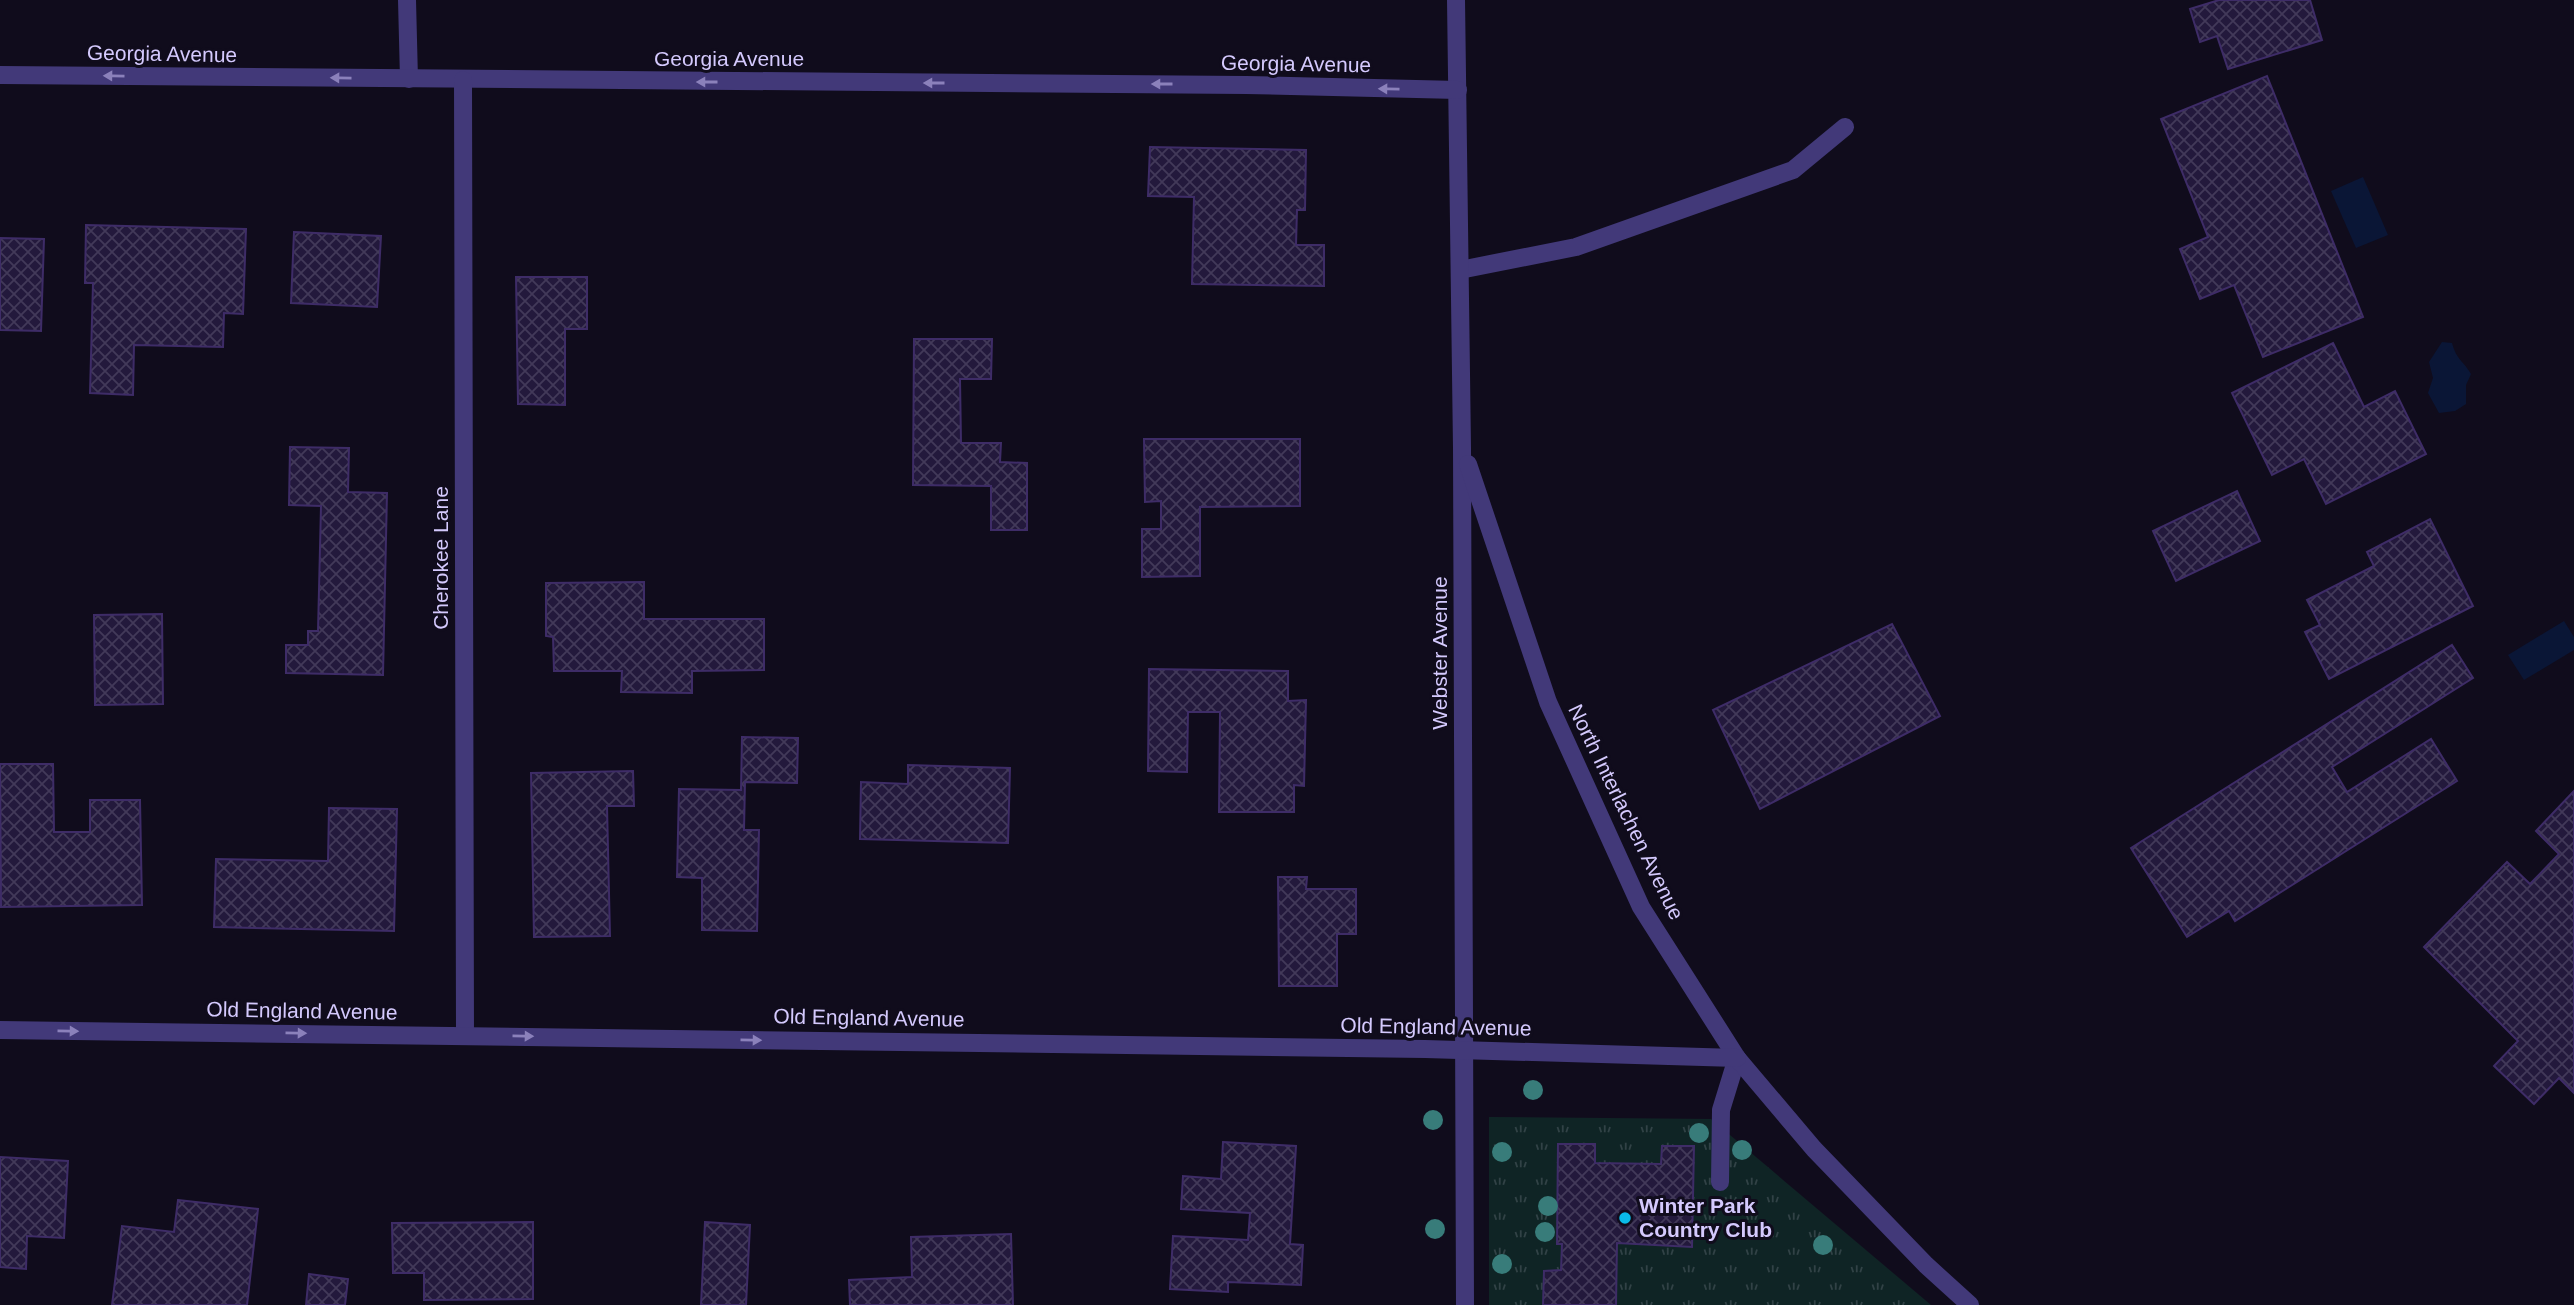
<svg xmlns="http://www.w3.org/2000/svg" width="2574" height="1305" font-family="Arial,sans-serif">
<defs>
<pattern id="grass-tufts" width="24" height="20" patternUnits="userSpaceOnUse" patternTransform="scale(1.75)"><rect width="24" height="20" fill="#0f2425"/><path d="M3 7l-1-3M5 7V3M7 7l1-3M15 17l-1-3M17 17v-4M19 17l1-3" fill="none" stroke="#314246"/></pattern>
<pattern id="building-cross-hatch" width="8" height="8" patternUnits="userSpaceOnUse" patternTransform="scale(1.75)"><rect width="8" height="8" fill="#23193c"/><path d="M0 0l8 8M0 8l8-8" fill="none" stroke="#423959"/></pattern>
</defs>
<rect width="100%" height="100%" fill="#100c1c"/>
<polygon fill="url(#grass-tufts)" points="1489,1117 1711,1119 1931,1305 1489,1305"/>
<g fill="#0a1636">
<polygon points="2363,177 2388,235 2356,248 2331,191"/>
<path d="M2442,342L2452,343C2457,361 2463,360 2471,374L2466,385V404L2455,411L2439,413L2428,393L2433,378L2429,362Z"/>
<polygon points="2564,621 2574,637 2574,650 2524,680 2508,655"/>
</g>
<g fill="url(#building-cross-hatch)" stroke="#3e2c67" stroke-width="2">
<polygon points="2219,0 2310,0 2322,40 2228,69 2217,36 2200,42 2190,9"/>
<polygon points="2267,76 2363,317 2263,357 2234,285 2200,299 2180,249 2208,237 2161,119"/>
<polygon points="1150,147 1306,150 1305,210 1297,210 1296,245 1324,245 1324,286 1192,284 1194,197 1148,196"/>
<polygon points="86,225 246,229 243,314 224,313 223,347 134,345 133,395 90,393 93,283 85,283"/>
<polygon points="294,232 381,236 377,307 291,303"/>
<polygon points="0,238 44,239 41,331 0,330"/>
<polygon points="516,277 587,277 587,329 565,329 565,405 518,404"/>
<polygon points="914,339 992,339 991,379 960,379 961,443 1001,443 1000,462 1027,463 1027,530 991,530 991,486 913,485"/>
<polygon points="2333,343 2364,407 2395,391 2426,454 2326,504 2304,459 2272,475 2232,393"/>
<polygon points="1144,439 1300,439 1300,506 1200,507 1200,576 1142,577 1142,529 1161,529 1161,501 1145,502"/>
<polygon points="290,447 349,448 348,492 387,493 383,675 286,673 286,645 308,645 308,631 318,631 321,506 289,505"/>
<polygon points="2237,491 2260,541 2176,581 2153,531"/>
<polygon points="2430,519 2473,606 2329,679 2305,632 2320,625 2307,600 2374,566 2367,552"/>
<polygon points="644,582 644,619 764,619 764,670 692,671 692,693 621,692 622,671 554,671 553,637 546,636 546,583"/>
<polygon points="162,614 163,704 95,705 94,615"/>
<polygon points="1892,624 1940,716 1760,809 1713,710"/>
<polygon points="2452,645 2473,678 2332,767 2347,792 2431,739 2457,781 2235,921 2229,911 2187,937 2131,848"/>
<polygon points="1149,669 1288,671 1288,701 1306,700 1304,786 1294,785 1294,812 1219,812 1220,712 1188,712 1187,772 1148,771"/>
<polygon points="742,737 798,738 797,783 745,782 744,830 759,830 757,931 702,930 702,878 677,877 679,789 741,790"/>
<polygon points="0,764 53,764 54,832 90,832 90,800 140,800 142,905 1,907"/>
<polygon points="908,765 1010,768 1008,843 860,839 861,782 908,784"/>
<polygon points="633,771 634,806 607,806 610,936 534,937 531,773"/>
<polygon points="2574,791 2574,1093 2559,1078 2534,1104 2494,1066 2518,1041 2424,947 2507,862 2530,884 2559,854 2536,831"/>
<polygon points="329,808 397,809 394,931 214,927 216,859 328,861"/>
<polygon points="1278,877 1307,877 1306,889 1356,889 1356,934 1337,934 1337,986 1279,986"/>
<polygon points="1223,1142 1296,1146 1290,1244 1303,1245 1301,1285 1228,1282 1228,1292 1170,1289 1173,1236 1248,1240 1250,1213 1181,1209 1183,1176 1221,1179"/>
<polygon points="1558,1144 1595,1144 1595,1163 1661,1164 1662,1146 1694,1146 1692,1247 1617,1243 1616,1305 1543,1305 1544,1271 1561,1270 1562,1244 1557,1244"/>
<polygon points="0,1157 68,1161 64,1238 27,1236 26,1269 0,1267"/>
<polygon points="178,1200 258,1209 247,1305 112,1305 122,1226 174,1232"/>
<polygon points="533,1222 533,1299 424,1300 424,1273 393,1273 392,1223"/>
<polygon points="705,1222 750,1225 746,1305 701,1305"/>
<polygon points="1011,1234 1013,1305 850,1305 849,1280 912,1277 911,1237"/>
<polygon points="309,1274 348,1279 345,1305 306,1305"/>
</g>
<g fill="none" stroke-linecap="round" stroke-linejoin="round">
<g stroke="#423979" stroke-width="18">
<polyline points="1460,270 1576,247 1793,170 1845,127"/>
<polyline points="1720,1182 1721,1110 1737,1058"/>
</g>
<g stroke="#423979" stroke-width="18">
<polyline points="407,0 409,79"/>
<polyline points="1456,0 1462,448 1465,1305"/>
<polyline points="0,75 1246,85 1458,90"/>
<polyline points="463,80 465,1035"/>
<polyline points="1468,464 1548,702 1641,907 1737,1058 1814,1149 1926,1265 1970,1305"/>
<polyline points="0,1030 1425,1049 1737,1058"/>
</g>
</g>
<g fill="#387c7a">
<circle cx="1533" cy="1090" r="10"/>
<circle cx="1433" cy="1120" r="10"/>
<circle cx="1699" cy="1133" r="10"/>
<circle cx="1742" cy="1150" r="10"/>
<circle cx="1502" cy="1152" r="10"/>
<circle cx="1548" cy="1206" r="10"/>
<circle cx="1435" cy="1229" r="10"/>
<circle cx="1545" cy="1232" r="10"/>
<circle cx="1823" cy="1245" r="10"/>
<circle cx="1502" cy="1264" r="10"/>
</g>
<defs><path id="oneway-solid" d="M-6-.8H1V-3.2L6.5 0L1 3.2V.8H-6Z" transform="scale(1.75)"/></defs>
<g fill="#8b81bb">
<use href="#oneway-solid" transform="translate(114 76) rotate(-179)"/>
<use href="#oneway-solid" transform="translate(341 78) rotate(-179)"/>
<use href="#oneway-solid" transform="translate(707 82) rotate(-180)"/>
<use href="#oneway-solid" transform="translate(934 83) rotate(-180)"/>
<use href="#oneway-solid" transform="translate(1162 84) rotate(-180)"/>
<use href="#oneway-solid" transform="translate(1389 89) rotate(-179)"/>
<use href="#oneway-solid" transform="translate(68 1031) rotate(1)"/>
<use href="#oneway-solid" transform="translate(296 1033) rotate(1)"/>
<use href="#oneway-solid" transform="translate(523 1036) rotate(1)"/>
<use href="#oneway-solid" transform="translate(751 1040) rotate(1)"/>
</g>
<circle fill="#0abbe8" stroke="#100c1c" stroke-width="2.5" cx="1625" cy="1218" r="7"/>
<g text-anchor="middle" stroke-width="6" stroke-linejoin="round" paint-order="stroke">
<g font-size="21" fill="#d4c9fd" stroke="#100c1c">
<text transform="translate(162 54) rotate(1)" y="7">Georgia Avenue</text>
<text x="729" y="66">Georgia Avenue</text>
<text transform="translate(1296 64) rotate(1)" y="7">Georgia Avenue</text>
<text transform="translate(441 558) rotate(-90)" y="7">Cherokee Lane</text>
<text transform="translate(1440 653) rotate(-90)" y="7">Webster Avenue</text>
<text transform="translate(1626 812) rotate(64)" y="7">North Interlachen Avenue</text>
<text transform="translate(302 1011) rotate(1)" y="7">Old England Avenue</text>
<text transform="translate(869 1018) rotate(1)" y="7">Old England Avenue</text>
<text transform="translate(1436 1027) rotate(1)" y="7">Old England Avenue</text>
</g>
<g font-size="21" font-weight="bold" fill="#d4c9fd" stroke="#100c1c" text-anchor="start">
<text x="1639" y="1213">Winter Park<tspan x="1639" dy="24">Country Club</tspan></text>
</g>
</g>
</svg>
